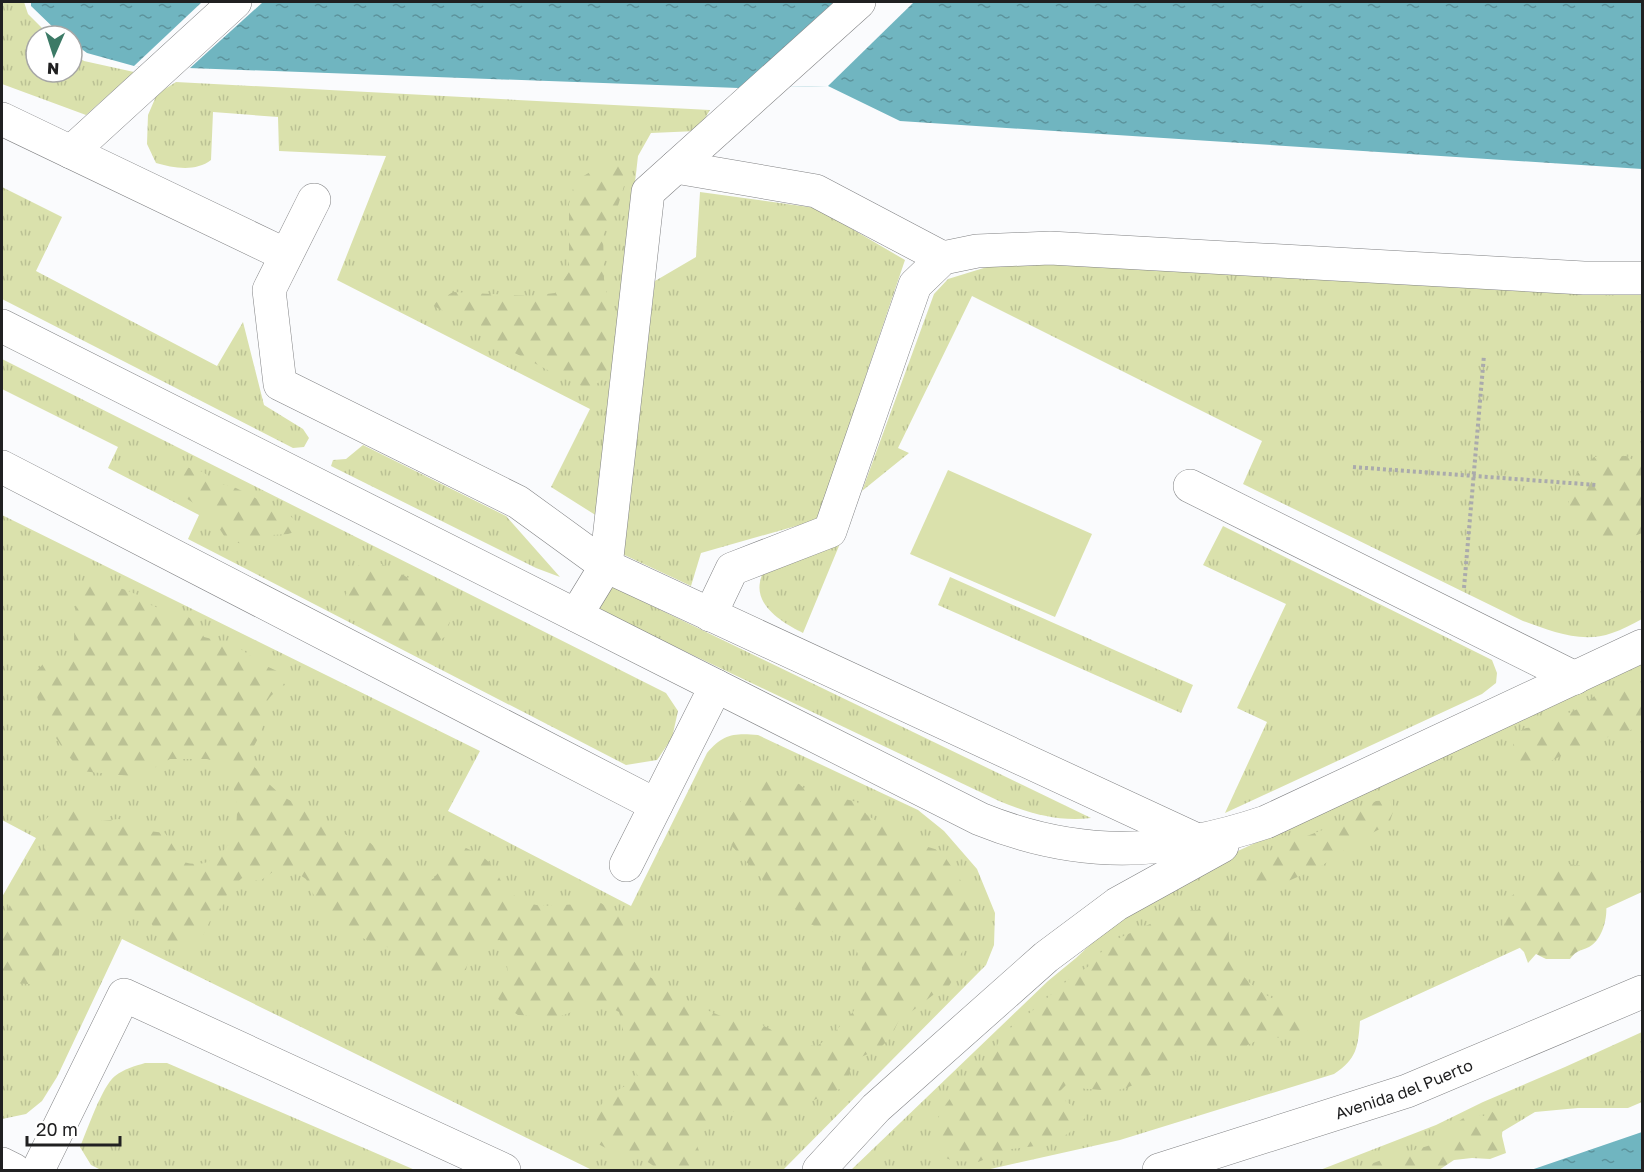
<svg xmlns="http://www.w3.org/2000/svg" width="1644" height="1172" font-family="'Golos Text',sans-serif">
<defs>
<pattern id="grass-tufts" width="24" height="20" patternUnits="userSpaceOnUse" patternTransform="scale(1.5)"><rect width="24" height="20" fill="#dae1ac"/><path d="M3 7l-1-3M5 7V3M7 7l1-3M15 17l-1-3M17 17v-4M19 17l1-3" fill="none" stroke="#bbc194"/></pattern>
<pattern id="forest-firs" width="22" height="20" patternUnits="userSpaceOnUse" patternTransform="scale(1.5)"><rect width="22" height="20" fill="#dae1ac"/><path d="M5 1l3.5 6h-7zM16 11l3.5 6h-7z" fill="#bbc194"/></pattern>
<pattern id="water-ripples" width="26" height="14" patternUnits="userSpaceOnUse" patternTransform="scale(1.5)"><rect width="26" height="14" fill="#70b5c0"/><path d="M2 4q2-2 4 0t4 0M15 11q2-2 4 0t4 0" fill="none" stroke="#5c939c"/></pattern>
</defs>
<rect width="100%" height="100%" fill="#fafbfd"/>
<g fill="url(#grass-tufts)">
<polygon points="2,2 24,2 28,14 50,36 36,36 36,72 72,72 72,53 84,61 134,72 86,115 2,84"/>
<path d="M176,82L710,110L697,131L651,133L638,156L597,516L551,487L590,409L337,280L386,156L279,151L278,117L213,112L211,160C196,172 173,168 156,163L147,144L148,115L157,94Z"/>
<polygon points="2,187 62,217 36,271 217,366 243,322 264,405 303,429 309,438 304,447 293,448 2,299"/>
<polygon points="700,192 816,208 905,260 817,520 701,553 691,586 620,553 655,281 696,257"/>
<path d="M1000,263H1040L1642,290V619C1632,624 1622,630 1612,633C1582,644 1551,631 1523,621L1243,484L1262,441L972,296L898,448L909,453L862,491L934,294L948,279Z"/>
<polygon points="2,359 666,693 678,711 672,738 657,760 626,765 188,539 199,515 108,468 118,447 2,389"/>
<polygon points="363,445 506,516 560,577 536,568 331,466 333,460 346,459"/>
<path d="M853,512L803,633C785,624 755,607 760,582C761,576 764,570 766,564Z"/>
<path d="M2,515L480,751L448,811L631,906L707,753C723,734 734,733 758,735L918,810L944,831L977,869L995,913L994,945L986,965L783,1170H592L122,939L57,1077L42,1101L26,1114L2,1119V897L36,838L2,820Z"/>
<polygon points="1223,526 1492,660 1497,673 1496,683 1482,694 1225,813 1267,722 1237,708 1286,604 1203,565"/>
<polygon points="950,577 1193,685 1181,713 938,605"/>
<path d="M611,586L1091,818C1058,822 1029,813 999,801L596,609Z"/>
<path d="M1642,664V892L1360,1021C1358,1047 1357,1059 1334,1074L1120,1140L986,1170H851L1048,981L1076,958L1109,927L1227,856Z"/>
<polygon points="1642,1032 1642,1102 1628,1108 1578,1108 1535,1112 1490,1139 1410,1170 1320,1170 1436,1125 1483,1102 1565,1067"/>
<path d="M145,1063H167L415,1170H101L91,1165L80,1147C87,1131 102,1086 115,1076C124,1069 135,1066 145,1063Z"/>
</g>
<g fill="url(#forest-firs)">
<polygon points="623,161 624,186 617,209 603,229 604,279 613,328 608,376 589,389 567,380 507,349 488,336 475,317 452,316 432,305 453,292 530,296 555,293 569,272 569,204 575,181 597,168"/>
<polygon points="1626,456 1642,465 1642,533 1625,540 1594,541 1568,514 1570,481 1594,457"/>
<polygon points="186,467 203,472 218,483 236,488 267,504 284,510 304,529 288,534 272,535 260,545 228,542 210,514 183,496 176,481"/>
<path d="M375,561C403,573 427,590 455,603L446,636L431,646H414L397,640L352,610L346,595L349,578L359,565Z"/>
<path d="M92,574L107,587L123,589L138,595L151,605L165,611L182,613L196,622L204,637L235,645L262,664L277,671L285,685C259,702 269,704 262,728C259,739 252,748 248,759L269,784L282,796L323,819L349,837L365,838L389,860L416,879H433L443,867V851L453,838L466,848L481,855L493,866L501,881L512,894L526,903L542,906L601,903L625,920L627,952L638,966L650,977L693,1004L723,1017L756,1022L801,1045L817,1046L830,1037L853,1012L861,999L862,964L855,947L841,935L807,923L796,909L781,900L731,845L722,828L751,787L764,774L779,775L796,782L809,792L841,798L857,802L867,815L881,824L898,829L925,846L941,851L969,893L974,925L970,941L960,955L958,971L949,986L933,995L898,1022L891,1037L879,1049L861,1057L850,1070L847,1086L795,1108L788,1122L772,1129L754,1122L739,1112H721L693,1135L699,1151L694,1168C683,1170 667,1172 657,1168C651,1165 647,1160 640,1159C618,1153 612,1153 592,1140L600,1106L611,1094L639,1078C636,1072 631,1066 629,1060C623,1045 625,1029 619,1012L604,1004L585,1001L572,1012L555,1018L518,1015L503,1005L492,991L508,974L506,957L500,940C477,942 471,947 466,970L448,973L431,971L401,952L348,933L321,910L306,879L291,869L274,871L260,881L242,878L229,890L222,906L211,919L203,935L189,946H172L157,933L148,918L132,909C111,917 103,918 81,913C49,933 67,944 54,971C51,976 45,981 41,985L2,982V919L15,896L20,878L44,854L46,819L58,807L75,805L102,821L118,819L135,822L149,831L165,833L183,862C199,866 209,864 221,853C246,830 237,791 225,764L207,759H170L138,777L81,771C57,743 37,713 33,675L44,663H60L74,655C75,626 71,598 92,574Z"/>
<polygon points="1632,688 1642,691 1642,724 1637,728 1589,743 1544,764 1520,767 1511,758 1515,733 1526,728 1537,727 1580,708 1598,693"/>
<polygon points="1393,800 1393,812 1389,824 1359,840 1320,867 1277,886 1254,882 1246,875 1262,856 1273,849 1333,826 1376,801"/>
<path d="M1560,864C1579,865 1592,865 1604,880L1600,891C1602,895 1605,900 1606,904C1608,918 1602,940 1589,947C1579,952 1578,949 1570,959H1546L1536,954L1528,963L1524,952L1507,935L1502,913V902L1513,895L1519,885L1531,882Z"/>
<path d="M1208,905L1228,924C1229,935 1229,947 1233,958C1242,983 1270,1002 1296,1006L1310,1027L1304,1037L1293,1039L1269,1037L1258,1040L1237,1050H1202L1191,1053L1171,1067L1148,1076L1138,1083L1126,1088L1114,1091L1076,1088L1066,1085L1057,1094C1066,1103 1077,1107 1086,1117L1068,1134L1035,1146L1011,1149L978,1162L954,1161L943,1157L937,1147V1122L941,1111L970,1071L982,1067L991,1058L1001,1037L1020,1019L1031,1012L1068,980L1089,966L1105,948L1115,940L1150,924L1171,911L1197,910Z"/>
<path d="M1490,1110L1503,1120L1502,1136L1506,1153L1490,1159L1472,1158L1454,1160L1439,1170H1358C1385,1156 1419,1150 1449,1139L1455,1124L1469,1114L1484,1116Z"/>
</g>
<polygon fill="#dae1ac" points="948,470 1092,534 1055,617 910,554"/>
<g fill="url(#water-ripples)">
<polygon points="31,2 1642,2 1642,169 900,121 828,86 739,88 134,66 87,53 72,42 72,36 64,36 59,33 31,6"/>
<polygon points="1642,1132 1642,1170 1531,1170"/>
</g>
<g fill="#fafbfd">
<polygon points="202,2 263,2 190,68 134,66"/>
<polygon points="834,2 914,2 828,86 739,88"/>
</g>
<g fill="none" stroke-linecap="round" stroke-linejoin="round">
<defs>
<g id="minor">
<polyline points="2,119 286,255"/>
<polyline points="71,152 235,2"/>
<polyline points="676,167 816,191 943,258"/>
<polyline points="314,200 269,290 280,384 518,502 606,566 1199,841"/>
<path d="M2,326L980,819C1079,859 1165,856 1266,822L1642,646"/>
<polyline points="2,467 656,805"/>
<polyline points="1190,486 1575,678"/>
<polyline points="576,615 606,566 648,192 859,2"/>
<polyline points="710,615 732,569 830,531 915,285 943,258 977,251 1050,248 1584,278 1642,278"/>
<polyline points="626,865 716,686"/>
<polyline points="2,1164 14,1170"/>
<polyline points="38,1170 124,995 504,1170"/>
<polyline points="819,1170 876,1108 1046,957 1117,904 1222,846"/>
<path id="s1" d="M1159,1170L1407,1091L1642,992"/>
</g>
</defs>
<use href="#minor" stroke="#818284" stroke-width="34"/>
<g stroke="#aaaaac" stroke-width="4" stroke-dasharray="3 3" stroke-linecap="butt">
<polyline points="1353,467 1597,485"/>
<polyline points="1464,588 1484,355"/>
</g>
<use href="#minor" stroke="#fff" stroke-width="33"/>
</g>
<g text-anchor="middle" stroke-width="6" stroke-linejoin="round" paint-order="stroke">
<g font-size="16" fill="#202021" stroke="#fff">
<text dy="6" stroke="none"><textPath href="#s1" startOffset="258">Avenida del Puerto</textPath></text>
</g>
</g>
<rect width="1644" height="1172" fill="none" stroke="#202021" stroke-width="6"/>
<g transform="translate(54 54) rotate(183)"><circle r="28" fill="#ffffff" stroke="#a6a6a6" stroke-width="1.5"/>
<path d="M0-4.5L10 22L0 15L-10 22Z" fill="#3c7a66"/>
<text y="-9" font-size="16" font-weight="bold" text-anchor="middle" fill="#202021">N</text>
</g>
<path d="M27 1136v9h93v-9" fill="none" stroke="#202021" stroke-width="3"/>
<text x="36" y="1136" font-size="18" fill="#202021" stroke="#ffffff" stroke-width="4.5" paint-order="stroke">20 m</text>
</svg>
